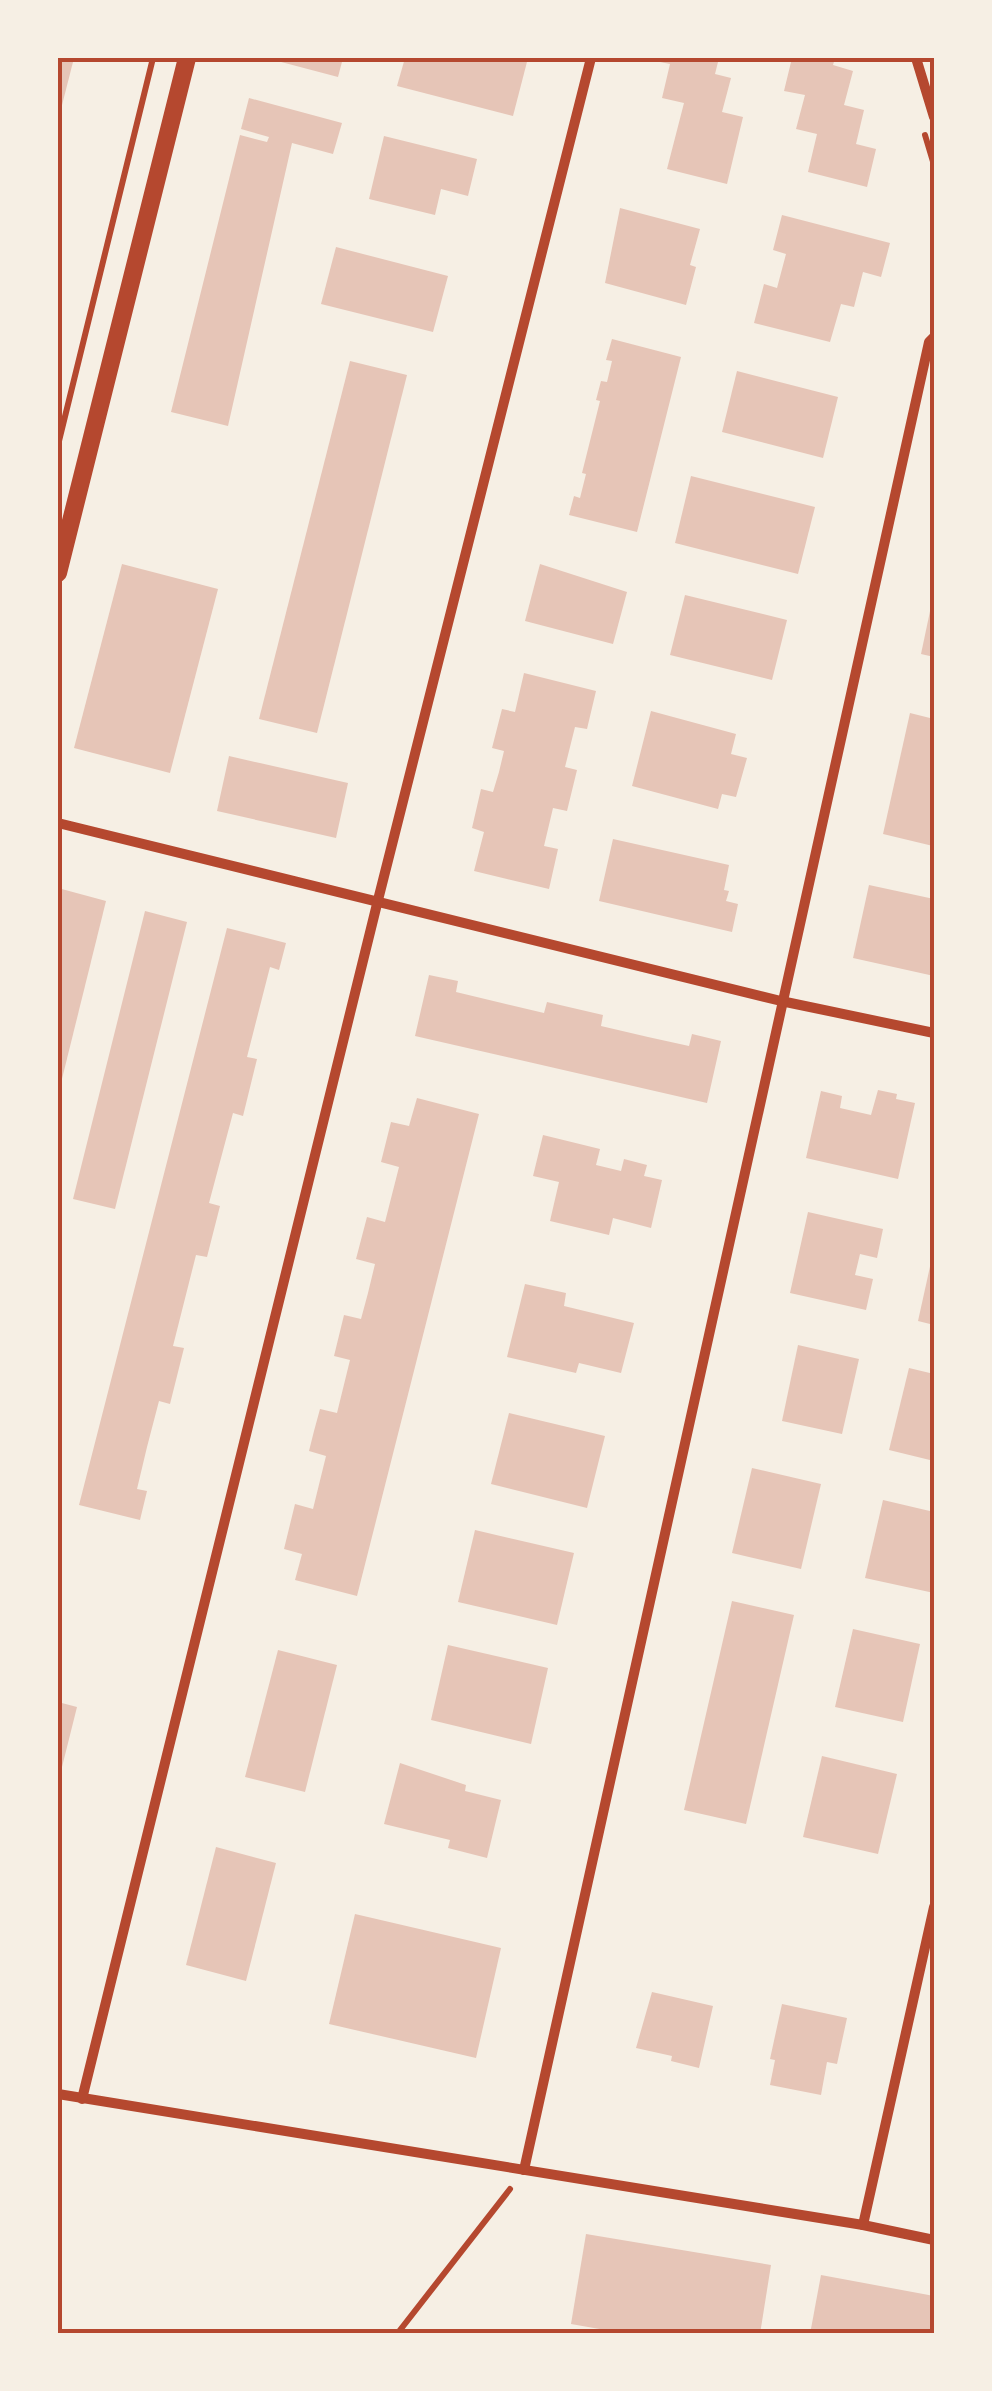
<svg xmlns="http://www.w3.org/2000/svg" width="992" height="2391" font-family="Cabin,sans-serif">
<rect width="100%" height="100%" fill="#f6efe4"/>
<g fill="#e6c5b7">
<polygon points="58,58 74,58 59,117 58,117"/>
<polygon points="266,58 343,58 338,77"/>
<polygon points="405,58 528,58 513,116 397,86"/>
<polygon points="656,58 719,58 715,74 731,78 722,112 743,117 727,184 667,169 684,103 662,98 670,64 655,61"/>
<polygon points="792,58 835,58 833,65 853,71 844,105 864,110 856,144 876,149 867,187 808,172 817,134 796,129 805,95 784,91"/>
<polygon points="249,98 342,123 333,154 292,143 228,426 171,412 240,135 267,142 269,137 241,129"/>
<polygon points="384,136 477,159 468,196 441,189 435,215 369,199"/>
<polygon points="620,208 700,229 690,265 696,267 686,305 605,283"/>
<polygon points="782,215 890,243 881,277 863,272 854,307 841,304 830,342 754,323 764,284 777,288 786,254 773,250"/>
<polygon points="336,247 448,276 433,332 321,304"/>
<polygon points="612,339 681,357 637,532 569,515 574,496 580,498 586,474 582,473 600,401 596,400 601,381 607,382 612,361 606,360"/>
<polygon points="350,361 407,375 317,733 259,719"/>
<polygon points="737,371 838,397 823,458 722,432"/>
<polygon points="691,476 815,507 798,574 675,543"/>
<polygon points="122,564 218,589 170,773 74,748"/>
<polygon points="540,564 627,592 613,644 525,621"/>
<polygon points="685,595 787,620 772,680 670,655"/>
<polygon points="933,597 934,597 934,657 921,654"/>
<polygon points="524,673 596,691 587,729 575,727 565,767 577,770 567,811 553,808 544,846 558,849 549,889 474,871 484,832 472,828 481,789 493,792 499,772 504,751 492,748 502,709 515,712"/>
<polygon points="651,711 736,734 731,754 747,758 736,797 722,794 718,809 632,786"/>
<polygon points="910,713 934,719 933,846 883,834"/>
<polygon points="229,756 348,783 336,838 217,811"/>
<polygon points="613,839 729,865 724,890 729,891 726,901 738,904 732,932 599,901"/>
<polygon points="869,885 934,899 934,976 853,958"/>
<polygon points="58,888 106,901 59,1091 58,1091"/>
<polygon points="145,911 187,922 115,1209 73,1199"/>
<polygon points="227,928 286,943 279,970 270,967 247,1057 257,1059 243,1116 233,1113 209,1203 220,1206 207,1257 196,1255 173,1346 184,1348 170,1404 159,1401 147,1447 137,1489 147,1491 140,1520 79,1505"/>
<polygon points="429,975 458,981 456,992 544,1013 547,1002 603,1015 601,1026 648,1037 689,1046 692,1034 721,1041 707,1103 415,1036"/>
<polygon points="878,1090 897,1094 896,1099 915,1103 898,1179 806,1158 821,1091 842,1096 840,1108 871,1115"/>
<polygon points="417,1098 479,1114 357,1596 295,1580 302,1554 284,1549 295,1504 313,1509 326,1456 309,1451 314,1431 320,1409 337,1413 350,1360 334,1356 344,1315 361,1319 368,1293 375,1264 356,1259 367,1217 385,1222 399,1167 381,1162 391,1122 409,1126"/>
<polygon points="543,1135 600,1149 596,1165 621,1171 624,1159 647,1165 644,1176 662,1180 651,1228 613,1218 609,1235 550,1221 559,1182 533,1176"/>
<polygon points="808,1212 883,1229 877,1258 860,1254 855,1275 873,1279 866,1310 790,1293"/>
<polygon points="933,1253 934,1253 934,1325 918,1321"/>
<polygon points="525,1284 566,1293 564,1306 634,1323 621,1373 579,1363 576,1373 507,1357"/>
<polygon points="798,1345 859,1359 842,1434 782,1421"/>
<polygon points="909,1368 934,1374 934,1461 889,1450"/>
<polygon points="509,1413 605,1436 587,1508 491,1484"/>
<polygon points="752,1468 821,1484 801,1569 732,1553"/>
<polygon points="883,1500 934,1512 934,1593 865,1578"/>
<polygon points="475,1530 574,1553 557,1625 458,1602"/>
<polygon points="732,1601 794,1615 746,1824 684,1810"/>
<polygon points="853,1629 920,1644 903,1722 835,1707"/>
<polygon points="448,1645 548,1668 531,1744 431,1720"/>
<polygon points="278,1650 337,1665 305,1792 245,1777"/>
<polygon points="58,1702 77,1707 59,1779 58,1778"/>
<polygon points="822,1756 897,1774 878,1854 803,1837"/>
<polygon points="400,1763 466,1785 465,1791 501,1800 487,1858 448,1848 450,1840 384,1824"/>
<polygon points="216,1847 276,1863 246,1981 186,1965"/>
<polygon points="355,1914 501,1948 476,2058 329,2024"/>
<polygon points="652,1992 713,2006 699,2068 671,2061 672,2056 636,2048"/>
<polygon points="782,2004 847,2018 837,2064 827,2062 821,2095 770,2085 775,2060 770,2059"/>
<polygon points="586,2234 771,2265 760,2334 628,2334 571,2324"/>
<polygon points="821,2275 934,2296 934,2334 810,2334"/>
</g>
<g fill="none" stroke-linecap="round" stroke-linejoin="round">
<g stroke="#b5482f" stroke-width="6">
<polyline points="925,135 934,165"/>
<polyline points="58,445 153,58"/>
<polyline points="397,2334 510,2189"/>
</g>
<g stroke="#b5482f" stroke-width="10">
<polyline points="916,58 934,117"/>
<polyline points="58,823 781,1001 934,1033"/>
<polyline points="58,2094 863,2225 934,2240"/>
<polyline points="82,2099 378,900 591,58"/>
<polyline points="524,2170 929,342 934,337"/>
<polyline points="863,2225 934,1907"/>
</g>
<polyline stroke="#b5482f" stroke-width="18" points="58,573 187,58"/>
</g>
<rect width="992" height="2391" fill="none" stroke="#f6efe4" stroke-width="120"/>
<rect x="60" y="60" width="872" height="2271" fill="none" stroke="#b5482f" stroke-width="4"/>
</svg>
